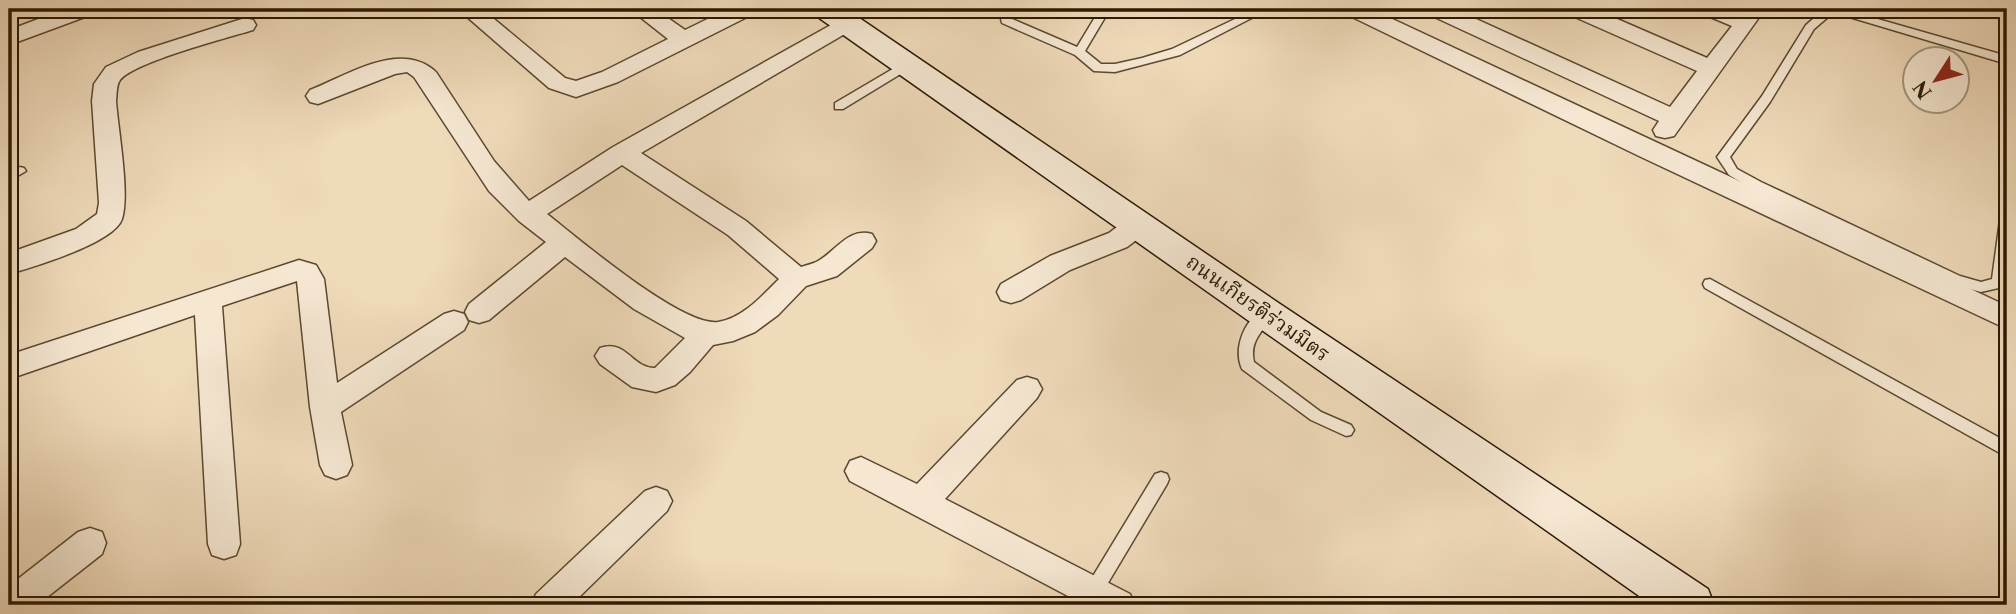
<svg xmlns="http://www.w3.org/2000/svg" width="2016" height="614" font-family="'Libre Caslon Text','Noto Serif Thai',serif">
<rect width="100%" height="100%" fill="#efdaba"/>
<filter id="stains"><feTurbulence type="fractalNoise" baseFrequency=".00286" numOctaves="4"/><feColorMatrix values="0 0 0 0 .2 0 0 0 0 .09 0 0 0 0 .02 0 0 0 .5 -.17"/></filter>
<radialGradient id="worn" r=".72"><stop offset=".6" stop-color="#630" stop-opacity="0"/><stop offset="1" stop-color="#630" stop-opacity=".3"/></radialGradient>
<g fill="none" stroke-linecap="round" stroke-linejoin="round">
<defs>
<g id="lane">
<polygon points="1005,9 1016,9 1012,19 1077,47 1100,9 1110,9 1085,51 1101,64 1115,64 1142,58 1172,49 1256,9 1269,9 1180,55 1115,72 1094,71 1075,55 1002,23 1000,15"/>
<polygon points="1846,10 2007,56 2007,64 1846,16 1828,17 1814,29 1770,102 1730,157 1737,169 1761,182 1960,276 1981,282 1992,279 2000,220 2007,215 2007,266 2003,287 1981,292 1951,284 1751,188 1729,175 1717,157 1762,96 1806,25 1821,12"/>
<polygon points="908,60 914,64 912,67 843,109 835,109 835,103"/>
<polygon points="20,167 24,168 26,171 9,181 9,172"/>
<polygon points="1710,279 2007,442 2007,457 1705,288 1703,284 1705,280"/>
<path d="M1266,309L1271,311L1273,315C1263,332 1249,340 1254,362L1321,412L1351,425L1354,430L1351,435L1346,436L1311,420L1242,369C1233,349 1244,318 1266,309Z"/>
<polygon points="1161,472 1167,474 1169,479 1167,484 1099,598 1093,600 1087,598 1085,592 1087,586 1155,474"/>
</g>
<g id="street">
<polygon points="65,9 96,9 93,14 9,45 9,30"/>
<polygon points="458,9 482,9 565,78 576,81 602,72 668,39 630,9 655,9 685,30 728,9 756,9 753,14 618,82 576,97 549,88"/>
<polygon points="1343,9 1371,9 2007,306 2007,329 1639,156 1346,14"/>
<polygon points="1425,9 1454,9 1670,107 1697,71 1568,14 1565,9 1594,9 1707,58 1732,26 1703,14 1700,9 1730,9 1740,13 1743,9 1765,9 1674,136 1665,138 1656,136 1653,130 1659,121 1428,14"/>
<path d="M847,16L855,18L858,23L855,28L641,153L746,221L801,267C806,265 813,264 818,261C836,251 849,227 872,234L876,241L872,248L837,276L806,286L778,315L755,332L733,341L713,345L690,372L675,385L656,392L632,387L600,364L595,356L600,348C627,339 631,368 655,368L685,338L634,309L565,257L489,320L479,323L469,320L465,312L469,304L546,242L519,221L489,191L414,77L407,72L395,74L318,104L310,102L306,96L310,90C346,76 401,39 436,72L494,161L529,201L613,147ZM622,165L728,235L779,279C763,295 742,319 718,322C682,327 579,239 547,214Z"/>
<path d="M245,18L253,20L256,25L253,30C227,38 134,62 120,80C116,86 117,94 116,101C118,129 130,194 122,219C114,243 33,267 9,274V253L76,229L97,214L99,203L92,101L94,84L106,67L138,52Z"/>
<polygon points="1138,215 1147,218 1151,225 1147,232 1127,247 1070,270 1021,300 1011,303 1001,300 997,292 1001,284 1050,256 1109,233 1129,218"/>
<polygon points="299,260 316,265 324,279 337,383 444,314 454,311 464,314 468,322 464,330 341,412 352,465 347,475 336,479 325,475 320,465 310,407 297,281 222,306 240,544 236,555 224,559 212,555 208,544 195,315 9,379 9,355"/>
<polygon points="1027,377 1037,380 1042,389 1037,398 945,499 1130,594 1135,605 1085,605 850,481 845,471 850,461 861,457 917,484 1017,380"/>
<polygon points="656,487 667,491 672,501 667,511 571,605 531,605 536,594 645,491"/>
<polygon points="90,528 102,532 106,543 102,554 37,605 9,605 9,586 78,532"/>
</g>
<polygon id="secondary" points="811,9 846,9 1280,304 1708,589 1714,605 1652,605 815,15"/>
</defs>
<use href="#lane" stroke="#5b492e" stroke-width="3"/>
<use href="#street" stroke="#5b492e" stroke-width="3"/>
<use href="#secondary" stroke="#2a1900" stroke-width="3"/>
<use href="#lane" fill="#f5e7d2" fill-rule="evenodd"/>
<use href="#street" fill="#f5e7d2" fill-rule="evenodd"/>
<use href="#secondary" fill="#f5e7d2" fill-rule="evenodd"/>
</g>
<g text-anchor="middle" stroke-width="6" stroke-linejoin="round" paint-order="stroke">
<g font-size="21" fill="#2a1900" stroke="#f5e7d2">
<text transform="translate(1258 308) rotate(35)" y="7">ถนนเกียรติร่วมมิตร</text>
</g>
</g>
<rect width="2016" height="614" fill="none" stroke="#efdaba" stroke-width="35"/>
<rect x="10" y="10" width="1995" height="593" fill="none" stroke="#2a1900" stroke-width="3.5"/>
<rect x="18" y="18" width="1981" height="579" fill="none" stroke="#2a1900" stroke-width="2"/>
<g transform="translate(1936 80) rotate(234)"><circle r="33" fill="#f5e7d2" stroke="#a4957e" stroke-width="2"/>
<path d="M0-5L12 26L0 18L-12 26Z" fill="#8f2418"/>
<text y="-10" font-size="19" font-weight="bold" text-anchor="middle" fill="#2a1900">N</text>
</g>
<rect width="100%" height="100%" filter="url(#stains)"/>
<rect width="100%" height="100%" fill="url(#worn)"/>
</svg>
